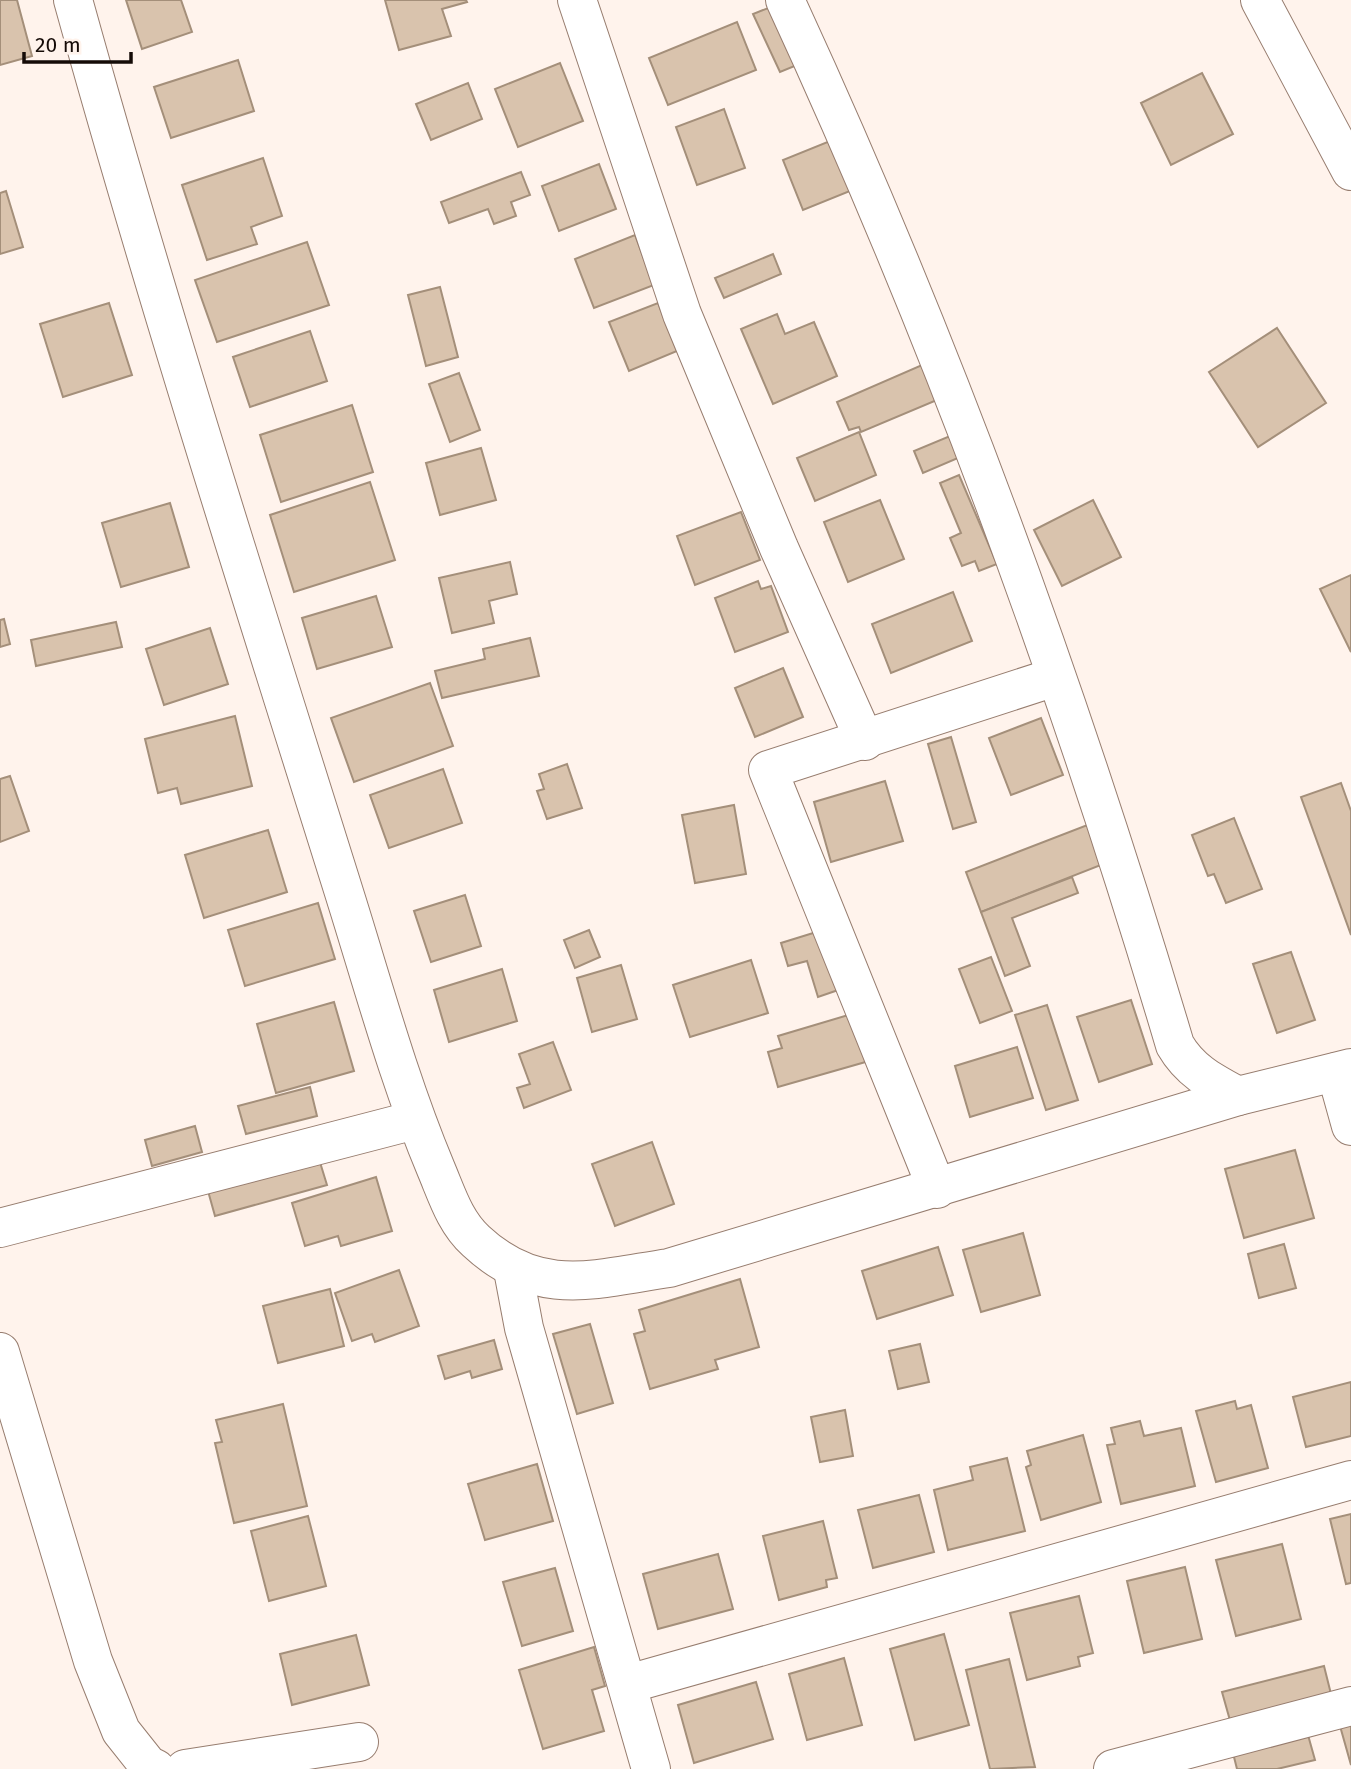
<svg xmlns="http://www.w3.org/2000/svg" width="1351" height="1769" font-family="'Fira Sans',sans-serif">
<rect width="100%" height="100%" fill="#fff3ec"/>
<g fill="#d9c3ad" stroke="#a48f7a" stroke-width="2">
<polygon points="0,0 17,0 32,56 0,65"/>
<polygon points="126,0 181,0 192,32 142,49"/>
<polygon points="385,0 466,0 467,2 442,9 451,36 399,50"/>
<polygon points="776,5 802,63 780,72 753,14"/>
<polygon points="737,22 756,70 668,105 649,58"/>
<polygon points="238,60 254,111 171,138 154,87"/>
<polygon points="560,63 583,121 518,147 495,89"/>
<polygon points="1202,73 1233,134 1171,165 1141,103"/>
<polygon points="468,83 482,119 431,140 416,104"/>
<polygon points="724,109 745,168 697,185 676,127"/>
<polygon points="830,141 850,191 803,210 783,160"/>
<polygon points="263,158 282,216 251,227 257,244 207,260 182,185"/>
<polygon points="599,164 616,209 559,231 542,186"/>
<polygon points="521,172 530,195 511,202 516,216 494,224 488,209 449,223 441,202"/>
<polygon points="6,191 23,247 0,254 0,193"/>
<polygon points="635,235 654,285 594,308 575,259"/>
<polygon points="307,242 329,305 217,342 195,280"/>
<polygon points="773,254 781,274 724,298 715,278"/>
<polygon points="440,287 458,357 426,366 408,295"/>
<polygon points="109,303 132,375 63,397 40,324"/>
<polygon points="658,303 677,351 629,371 609,322"/>
<polygon points="777,314 785,334 814,322 837,376 773,404 741,329"/>
<polygon points="1277,328 1326,403 1258,447 1209,372"/>
<polygon points="310,331 327,381 250,407 233,357"/>
<polygon points="922,365 937,400 861,432 859,427 849,430 837,402"/>
<polygon points="459,373 480,430 450,442 429,384"/>
<polygon points="352,405 373,472 281,502 260,435"/>
<polygon points="859,432 876,475 815,501 797,458"/>
<polygon points="950,436 958,458 923,473 914,451"/>
<polygon points="481,448 496,500 440,515 426,463"/>
<polygon points="959,475 997,564 979,571 975,561 962,566 950,538 961,533 940,483"/>
<polygon points="370,482 395,560 294,592 270,515"/>
<polygon points="880,500 904,559 848,582 824,522"/>
<polygon points="1093,500 1121,557 1062,586 1034,530"/>
<polygon points="170,503 189,567 121,587 102,523"/>
<polygon points="741,512 760,560 695,585 677,536"/>
<polygon points="510,562 517,594 489,601 494,623 452,633 439,578"/>
<polygon points="1351,575 1351,652 1320,589"/>
<polygon points="758,581 761,589 771,586 788,632 735,652 715,598"/>
<polygon points="953,592 972,641 891,673 872,624"/>
<polygon points="376,596 392,647 317,669 302,618"/>
<polygon points="4,619 10,644 0,647 0,620"/>
<polygon points="116,622 122,647 36,666 31,640"/>
<polygon points="210,628 228,684 164,705 146,649"/>
<polygon points="530,638 539,676 442,698 435,671 485,659 483,649"/>
<polygon points="783,668 803,717 755,737 735,688"/>
<polygon points="430,683 453,746 354,782 331,718"/>
<polygon points="235,716 252,786 181,804 177,788 158,793 145,739"/>
<polygon points="1041,718 1063,775 1011,795 989,738"/>
<polygon points="951,737 976,822 953,829 928,744"/>
<polygon points="567,764 582,808 547,819 537,791 544,789 539,774"/>
<polygon points="443,769 462,823 389,848 370,795"/>
<polygon points="10,776 29,831 0,842 0,779"/>
<polygon points="885,781 903,841 831,862 814,802"/>
<polygon points="1341,783 1351,811 1351,935 1301,797"/>
<polygon points="734,805 746,874 695,883 682,815"/>
<polygon points="1234,818 1262,889 1226,903 1214,874 1208,876 1192,835"/>
<polygon points="1090,824 1106,863 981,912 966,872"/>
<polygon points="268,830 287,892 204,918 185,855"/>
<polygon points="1072,877 1078,893 1012,918 1030,966 1005,976 981,912"/>
<polygon points="465,895 481,946 431,962 414,911"/>
<polygon points="318,903 335,959 245,986 228,930"/>
<polygon points="826,929 844,988 818,997 807,961 788,966 781,943"/>
<polygon points="589,930 600,957 575,968 564,940"/>
<polygon points="1291,952 1315,1020 1277,1033 1253,964"/>
<polygon points="991,957 1012,1011 980,1023 959,969"/>
<polygon points="751,960 768,1013 690,1037 673,985"/>
<polygon points="621,965 637,1019 592,1032 577,978"/>
<polygon points="502,969 517,1021 449,1042 434,990"/>
<polygon points="1131,1000 1152,1064 1099,1082 1077,1017"/>
<polygon points="334,1002 354,1071 276,1093 257,1024"/>
<polygon points="1047,1005 1078,1100 1046,1110 1015,1015"/>
<polygon points="855,1013 869,1061 778,1087 768,1052 782,1048 778,1036"/>
<polygon points="553,1042 571,1090 524,1108 517,1088 530,1084 519,1054"/>
<polygon points="1017,1047 1033,1098 970,1117 955,1066"/>
<polygon points="310,1087 317,1116 246,1134 238,1106"/>
<polygon points="195,1126 202,1152 152,1166 145,1140"/>
<polygon points="652,1142 674,1204 615,1226 592,1164"/>
<polygon points="1295,1150 1314,1218 1244,1238 1225,1169"/>
<polygon points="319,1159 327,1185 215,1216 208,1191"/>
<polygon points="376,1177 392,1231 341,1246 338,1236 305,1246 292,1203"/>
<polygon points="1023,1233 1040,1295 981,1312 963,1250"/>
<polygon points="1284,1244 1296,1288 1259,1298 1248,1254"/>
<polygon points="938,1247 953,1295 877,1319 862,1271"/>
<polygon points="399,1270 419,1326 375,1342 372,1334 352,1341 335,1293"/>
<polygon points="740,1279 759,1347 715,1360 718,1369 650,1389 634,1334 645,1331 639,1310"/>
<polygon points="330,1289 344,1346 278,1363 263,1306"/>
<polygon points="590,1324 613,1403 577,1414 553,1334"/>
<polygon points="494,1340 502,1369 472,1378 470,1371 445,1379 438,1356"/>
<polygon points="920,1344 929,1382 898,1389 889,1351"/>
<polygon points="1351,1382 1351,1436 1306,1447 1293,1397"/>
<polygon points="1235,1401 1237,1409 1251,1405 1268,1468 1216,1482 1196,1411"/>
<polygon points="283,1404 307,1506 234,1523 215,1443 222,1442 216,1420"/>
<polygon points="845,1410 853,1456 820,1462 811,1417"/>
<polygon points="1140,1421 1144,1436 1181,1428 1195,1486 1121,1504 1107,1445 1115,1444 1111,1428"/>
<polygon points="1083,1435 1101,1502 1041,1520 1026,1467 1031,1465 1027,1451"/>
<polygon points="1007,1458 1025,1531 948,1550 934,1490 973,1480 970,1467"/>
<polygon points="537,1464 553,1521 485,1540 468,1484"/>
<polygon points="919,1495 934,1552 873,1568 858,1510"/>
<polygon points="1351,1514 1351,1583 1346,1584 1330,1519"/>
<polygon points="308,1516 326,1586 269,1601 251,1531"/>
<polygon points="823,1521 837,1578 826,1580 827,1587 779,1600 763,1536"/>
<polygon points="1282,1544 1301,1619 1236,1636 1216,1560"/>
<polygon points="718,1554 733,1609 658,1629 643,1574"/>
<polygon points="1185,1567 1202,1639 1144,1653 1127,1581"/>
<polygon points="555,1568 573,1631 522,1646 503,1582"/>
<polygon points="1079,1596 1093,1653 1078,1657 1080,1666 1027,1680 1010,1613"/>
<polygon points="944,1634 969,1725 915,1740 890,1649"/>
<polygon points="356,1635 369,1685 292,1705 280,1654"/>
<polygon points="594,1647 605,1686 592,1690 604,1731 543,1749 519,1670"/>
<polygon points="844,1658 862,1725 807,1740 789,1674"/>
<polygon points="1009,1659 1035,1767 990,1769 966,1670"/>
<polygon points="1324,1666 1332,1698 1231,1724 1222,1692"/>
<polygon points="756,1682 773,1739 694,1763 678,1705"/>
<polygon points="1351,1723 1351,1765 1340,1726"/>
<polygon points="1308,1735 1315,1760 1277,1769 1237,1769 1233,1753"/>
</g>
<g fill="none" stroke-linecap="round" stroke-linejoin="round">
<defs>
<g id="minor">
<path d="M73,0C157,303 253,602 347,902C375,992 400,1083 436,1169C447,1195 455,1222 476,1241C538,1299 595,1279 669,1268L1238,1096L1351,1068"/>
<polyline points="577,0 682,314 779,548 865,741"/>
<path d="M785,0C940,335 1070,691 1175,1045C1190,1071 1212,1082 1238,1096"/>
<polyline points="1260,0 1351,171"/>
<polyline points="1336,1072 1351,1126"/>
<polyline points="937,1189 768,770 1055,677"/>
<polyline points="0,1228 415,1120"/>
<polyline points="513,1270 524,1328 651,1769"/>
<polyline points="0,1352 93,1661 121,1731 148,1765 156,1769"/>
<polyline points="628,1684 1351,1480"/>
<polyline points="185,1769 359,1742"/>
<polyline points="1113,1769 1351,1706"/>
</g>
</defs>
<use href="#minor" stroke="#977d6f" stroke-width="40"/>
<use href="#minor" stroke="#fff" stroke-width="38"/>
</g>
<path d="M24 52v10h107v-10" fill="none" stroke="#150b07" stroke-width="3.5"/>
<text x="35" y="52" font-size="21" fill="#150b07" stroke="#fff3ec" stroke-width="5" paint-order="stroke">20 m</text>
</svg>
